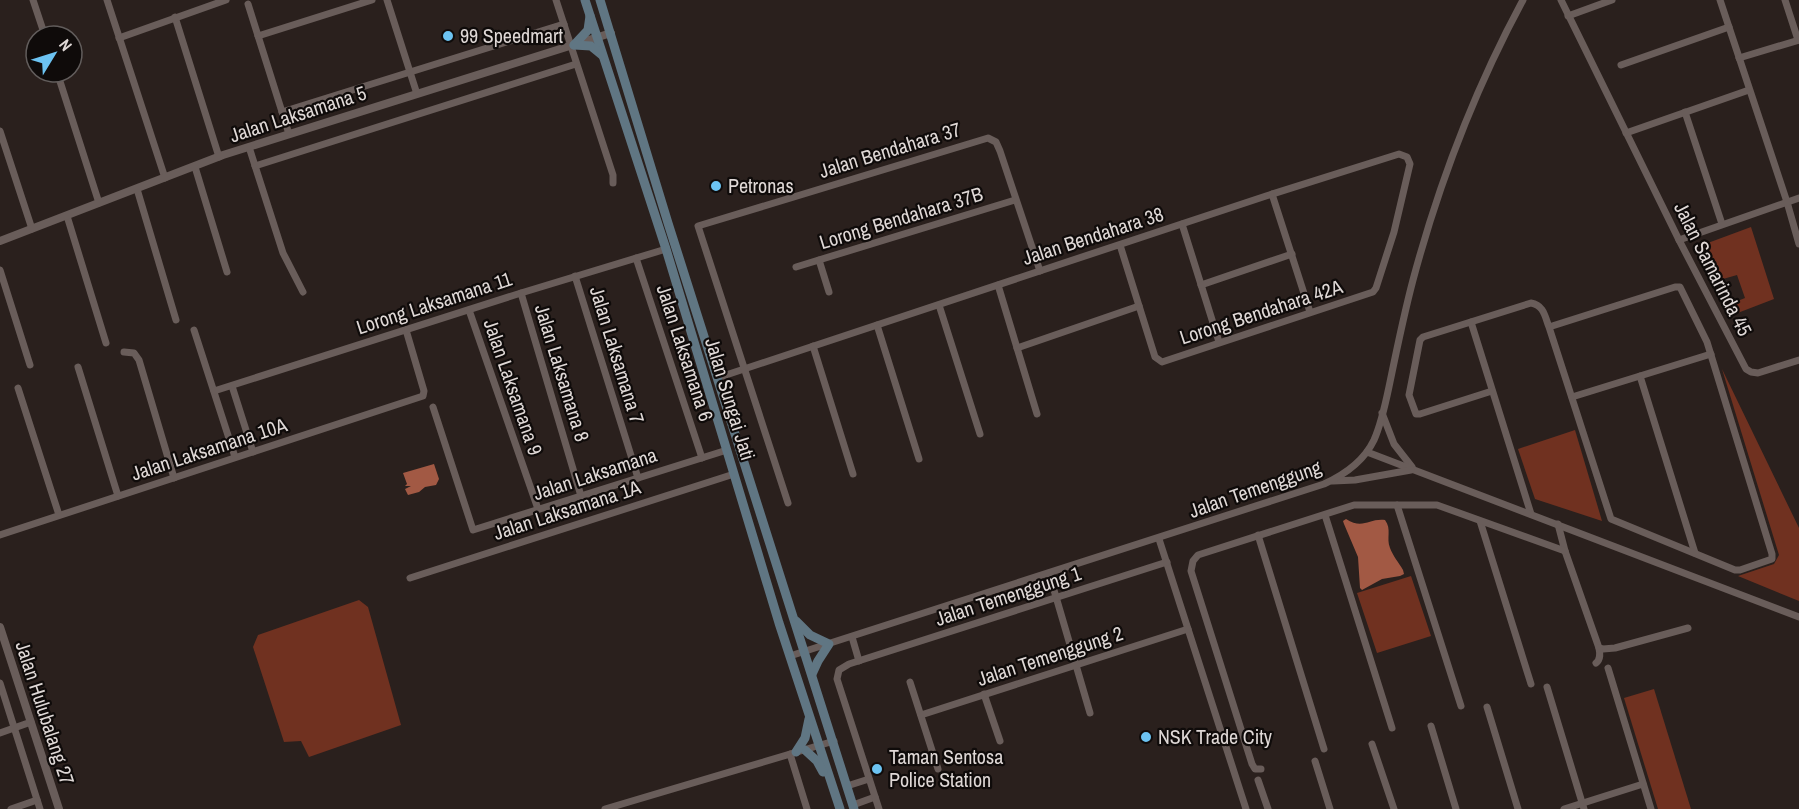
<svg xmlns="http://www.w3.org/2000/svg" width="1799" height="809" font-family="'Archivo Narrow',sans-serif">
<rect width="100%" height="100%" fill="#2a201d"/>
<g fill="#703120">
<polygon points="1751,227 1774,299 1735,314 1730,304 1745,298 1737,275 1716,281 1697,247"/>
<polygon points="1722,369 1799,528 1799,601 1738,576 1774,564 1779,555"/>
<polygon points="1575,430 1602,521 1535,499 1518,449"/>
<polygon points="1411,576 1431,636 1377,653 1357,593"/>
<polygon points="359,600 368,607 401,725 309,757 301,741 284,742 253,647 258,635"/>
<polygon points="1654,689 1691,809 1658,809 1624,698"/>
</g>
<g fill="#a25944">
<polygon points="434,464 439,479 436,485 425,487 419,492 408,495 405,489 411,486 405,486 407,484 403,473"/>
<path d="M1346,519C1363,530 1369,518 1385,520C1392,529 1386,538 1390,548C1393,556 1399,563 1403,570L1404,574L1400,576L1382,579L1362,590L1360,588L1358,557L1344,524L1343,521Z"/>
</g>
<g fill="none" stroke-linecap="round" stroke-linejoin="round">
<g stroke="#695d5a" stroke-width="7">
<polyline points="33,0 45,36"/>
<polyline points="107,0 165,178"/>
<polyline points="387,0 417,94"/>
<polyline points="556,0 613,175 613,183"/>
<polyline points="1561,0 1679,240 1746,369 1751,372 1758,373 1799,360"/>
<polyline points="1720,0 1787,202 1799,244"/>
<polyline points="1785,0 1798,40"/>
<polyline points="248,4 289,134"/>
<polyline points="1568,16 1612,0"/>
<polyline points="175,17 219,157"/>
<polyline points="258,36 372,0"/>
<polyline points="119,38 226,0"/>
<polyline points="1739,58 1799,40"/>
<polyline points="1621,65 1729,27"/>
<polyline points="57,72 99,203"/>
<polyline points="282,112 564,24"/>
<polyline points="1685,112 1722,224"/>
<polyline points="0,131 32,229"/>
<polyline points="1626,133 1749,90"/>
<polyline points="249,147 283,253 303,292"/>
<polyline points="255,166 576,64"/>
<polyline points="195,167 227,272"/>
<polyline points="137,189 176,320"/>
<polyline points="1272,194 1310,312"/>
<polyline points="67,216 106,343"/>
<polyline points="1182,224 1219,342"/>
<polyline points="1679,240 1799,198"/>
<polyline points="636,258 702,458"/>
<polyline points="819,260 829,292"/>
<polyline points="796,267 1015,200"/>
<polyline points="0,270 30,365"/>
<polyline points="575,276 638,478"/>
<polyline points="998,285 1037,414"/>
<polyline points="1201,285 1292,254"/>
<polyline points="521,293 581,496"/>
<polyline points="939,305 980,434"/>
<polyline points="469,310 538,509"/>
<polyline points="1471,322 1531,514"/>
<polyline points="877,325 919,459"/>
<polyline points="194,330 235,457"/>
<polyline points="813,346 853,474"/>
<polyline points="1017,348 1139,306"/>
<polyline points="124,352 134,353 139,360 174,478"/>
<polyline points="78,367 118,496"/>
<polyline points="1640,376 1695,553"/>
<polyline points="717,378 1266,196 1399,154 1407,157 1410,164 1394,232 1376,288 1373,292 1162,362 1155,357 1120,245"/>
<polyline points="232,386 253,452"/>
<polyline points="18,388 59,515"/>
<polyline points="214,391 521,293 666,249"/>
<path d="M1492,391L1420,414H1416L1409,395L1420,340L1423,337L1531,303C1544,305 1545,317 1549,327L1611,519L1735,570H1740L1772,559V554L1707,342L1680,287H1675L1549,327"/>
<polyline points="1572,397 1711,354"/>
<polyline points="433,407 473,530 727,450"/>
<polyline points="1382,413 1394,444 1412,467"/>
<polyline points="1367,452 1799,617"/>
<polyline points="1333,481 1355,480 1411,470"/>
<polyline points="788,503 698,226 988,138 996,142 1000,151 1040,271"/>
<polyline points="1397,505 1461,706"/>
<polyline points="1325,515 1392,728"/>
<polyline points="1480,521 1531,684"/>
<polyline points="1558,524 1565,551 1599,648 1603,649 1615,648 1688,628"/>
<polyline points="0,535 423,396 424,391 406,330"/>
<polyline points="1258,535 1324,749"/>
<polyline points="1159,539 1246,809"/>
<polyline points="1049,573 1090,713"/>
<polyline points="410,578 734,474"/>
<polyline points="852,637 859,661"/>
<path d="M790,656L1324,484C1346,474 1364,461 1374,440C1382,422 1386,401 1390,382C1397,348 1404,314 1413,280C1439,183 1475,89 1523,0"/>
<path d="M1596,663C1601,659 1600,653 1599,648"/>
<polyline points="1608,668 1651,809"/>
<polyline points="910,682 938,769"/>
<polyline points="0,683 40,809"/>
<polyline points="1547,687 1584,809"/>
<polyline points="984,694 1000,741"/>
<polyline points="1487,707 1518,809"/>
<polyline points="921,715 1188,629"/>
<polyline points="1431,726 1456,809"/>
<polyline points="0,733 31,722"/>
<polyline points="1372,744 1394,809"/>
<polyline points="790,754 807,809"/>
<polyline points="1315,761 1330,809"/>
<polyline points="1261,769 1255,769 1252,764 1191,571 1193,561 1198,555 1354,505 1437,505 1565,551"/>
<polyline points="1258,780 1268,809"/>
<polyline points="847,786 869,779"/>
<polyline points="853,805 875,797"/>
<polyline points="11,809 37,800"/>
<polyline points="605,809 834,741"/>
<polyline points="879,809 837,679 839,670 849,664 1167,562"/>
<polyline points="1564,809 1643,784"/>
</g>
<g stroke="#695d5a" stroke-width="8">
<polyline points="0,241 223,155 611,33"/>
<polyline points="0,627 59,809"/>
</g>
<g stroke="#607683" stroke-width="9">
<polyline points="585,0 666,249 779,623 840,809"/>
<polyline points="600,0 668,223 854,809"/>
<polyline points="574,45 588,30 590,16"/>
<polyline points="574,45 591,46 602,55"/>
<polyline points="796,621 810,635 829,644 818,661 812,674"/>
<polyline points="805,750 817,761 823,772"/>
<polyline points="796,752 805,738 809,719"/>
</g>
</g>
<g fill="#6cc3f2" stroke="#0f0b0a" stroke-width="2">
<circle cx="448" cy="36" r="6"/>
<circle cx="716" cy="186" r="6"/>
<circle cx="1146" cy="737" r="6"/>
<circle cx="877" cy="769" r="6"/>
</g>
<g text-anchor="middle" stroke-width="4.5" stroke-linejoin="round" paint-order="stroke">
<g font-size="20" fill="#dfd8d6" stroke="#0f0b0a" text-anchor="start">
<text x="460" y="43">99 Speedmart</text>
<text x="728" y="193">Petronas</text>
<text x="1158" y="744">NSK Trade City</text>
<text x="889" y="764">Taman Sentosa<tspan x="889" dy="23">Police Station</tspan></text>
</g>
<g font-size="20" fill="#dfd8d6" stroke="#0f0b0a">
<text transform="translate(298 114) rotate(-18)" y="7">Jalan Laksamana 5</text>
<text transform="translate(890 150) rotate(-17)" y="7">Jalan Bendahara 37</text>
<text transform="translate(901 218) rotate(-17)" y="7">Lorong Bendahara 37B</text>
<text transform="translate(1093 236) rotate(-18)" y="7">Jalan Bendahara 38</text>
<text transform="translate(1713 269) rotate(63)" y="7">Jalan Samarinda 45</text>
<text transform="translate(434 303) rotate(-18)" y="7">Lorong Laksamana 11</text>
<text transform="translate(1261 312) rotate(-18)" y="7">Lorong Bendahara 42A</text>
<text transform="translate(685 353) rotate(72)" y="7">Jalan Laksamana 6</text>
<text transform="translate(617 355) rotate(73)" y="7">Jalan Laksamana 7</text>
<text transform="translate(562 373) rotate(73)" y="7">Jalan Laksamana 8</text>
<text transform="translate(513 387) rotate(71)" y="7">Jalan Laksamana 9</text>
<text transform="translate(730 399) rotate(73)" y="7">Jalan Sungai Jati</text>
<text transform="translate(209 449) rotate(-18)" y="7">Jalan Laksamana 10A</text>
<text transform="translate(595 474) rotate(-18)" y="7">Jalan Laksamana</text>
<text transform="translate(1255 489) rotate(-19)" y="7">Jalan Temenggung</text>
<text transform="translate(567 510) rotate(-18)" y="7">Jalan Laksamana 1A</text>
<text transform="translate(1008 596) rotate(-18)" y="7">Jalan Temenggung 1</text>
<text transform="translate(1050 656) rotate(-18)" y="7">Jalan Temenggung 2</text>
<text transform="translate(45 713) rotate(72)" y="7">Jalan Hulubalang 27</text>
</g>
</g>
<g transform="translate(54 54) rotate(52)"><circle r="28" fill="#0f0b0a" stroke="#625d5c" stroke-width="1.5"/>
<path d="M0-4.5L10 22L0 15L-10 22Z" fill="#6cc3f2"/>
<text y="-9" font-size="16" font-weight="bold" text-anchor="middle" fill="#dfd8d6">N</text>
</g>
</svg>
